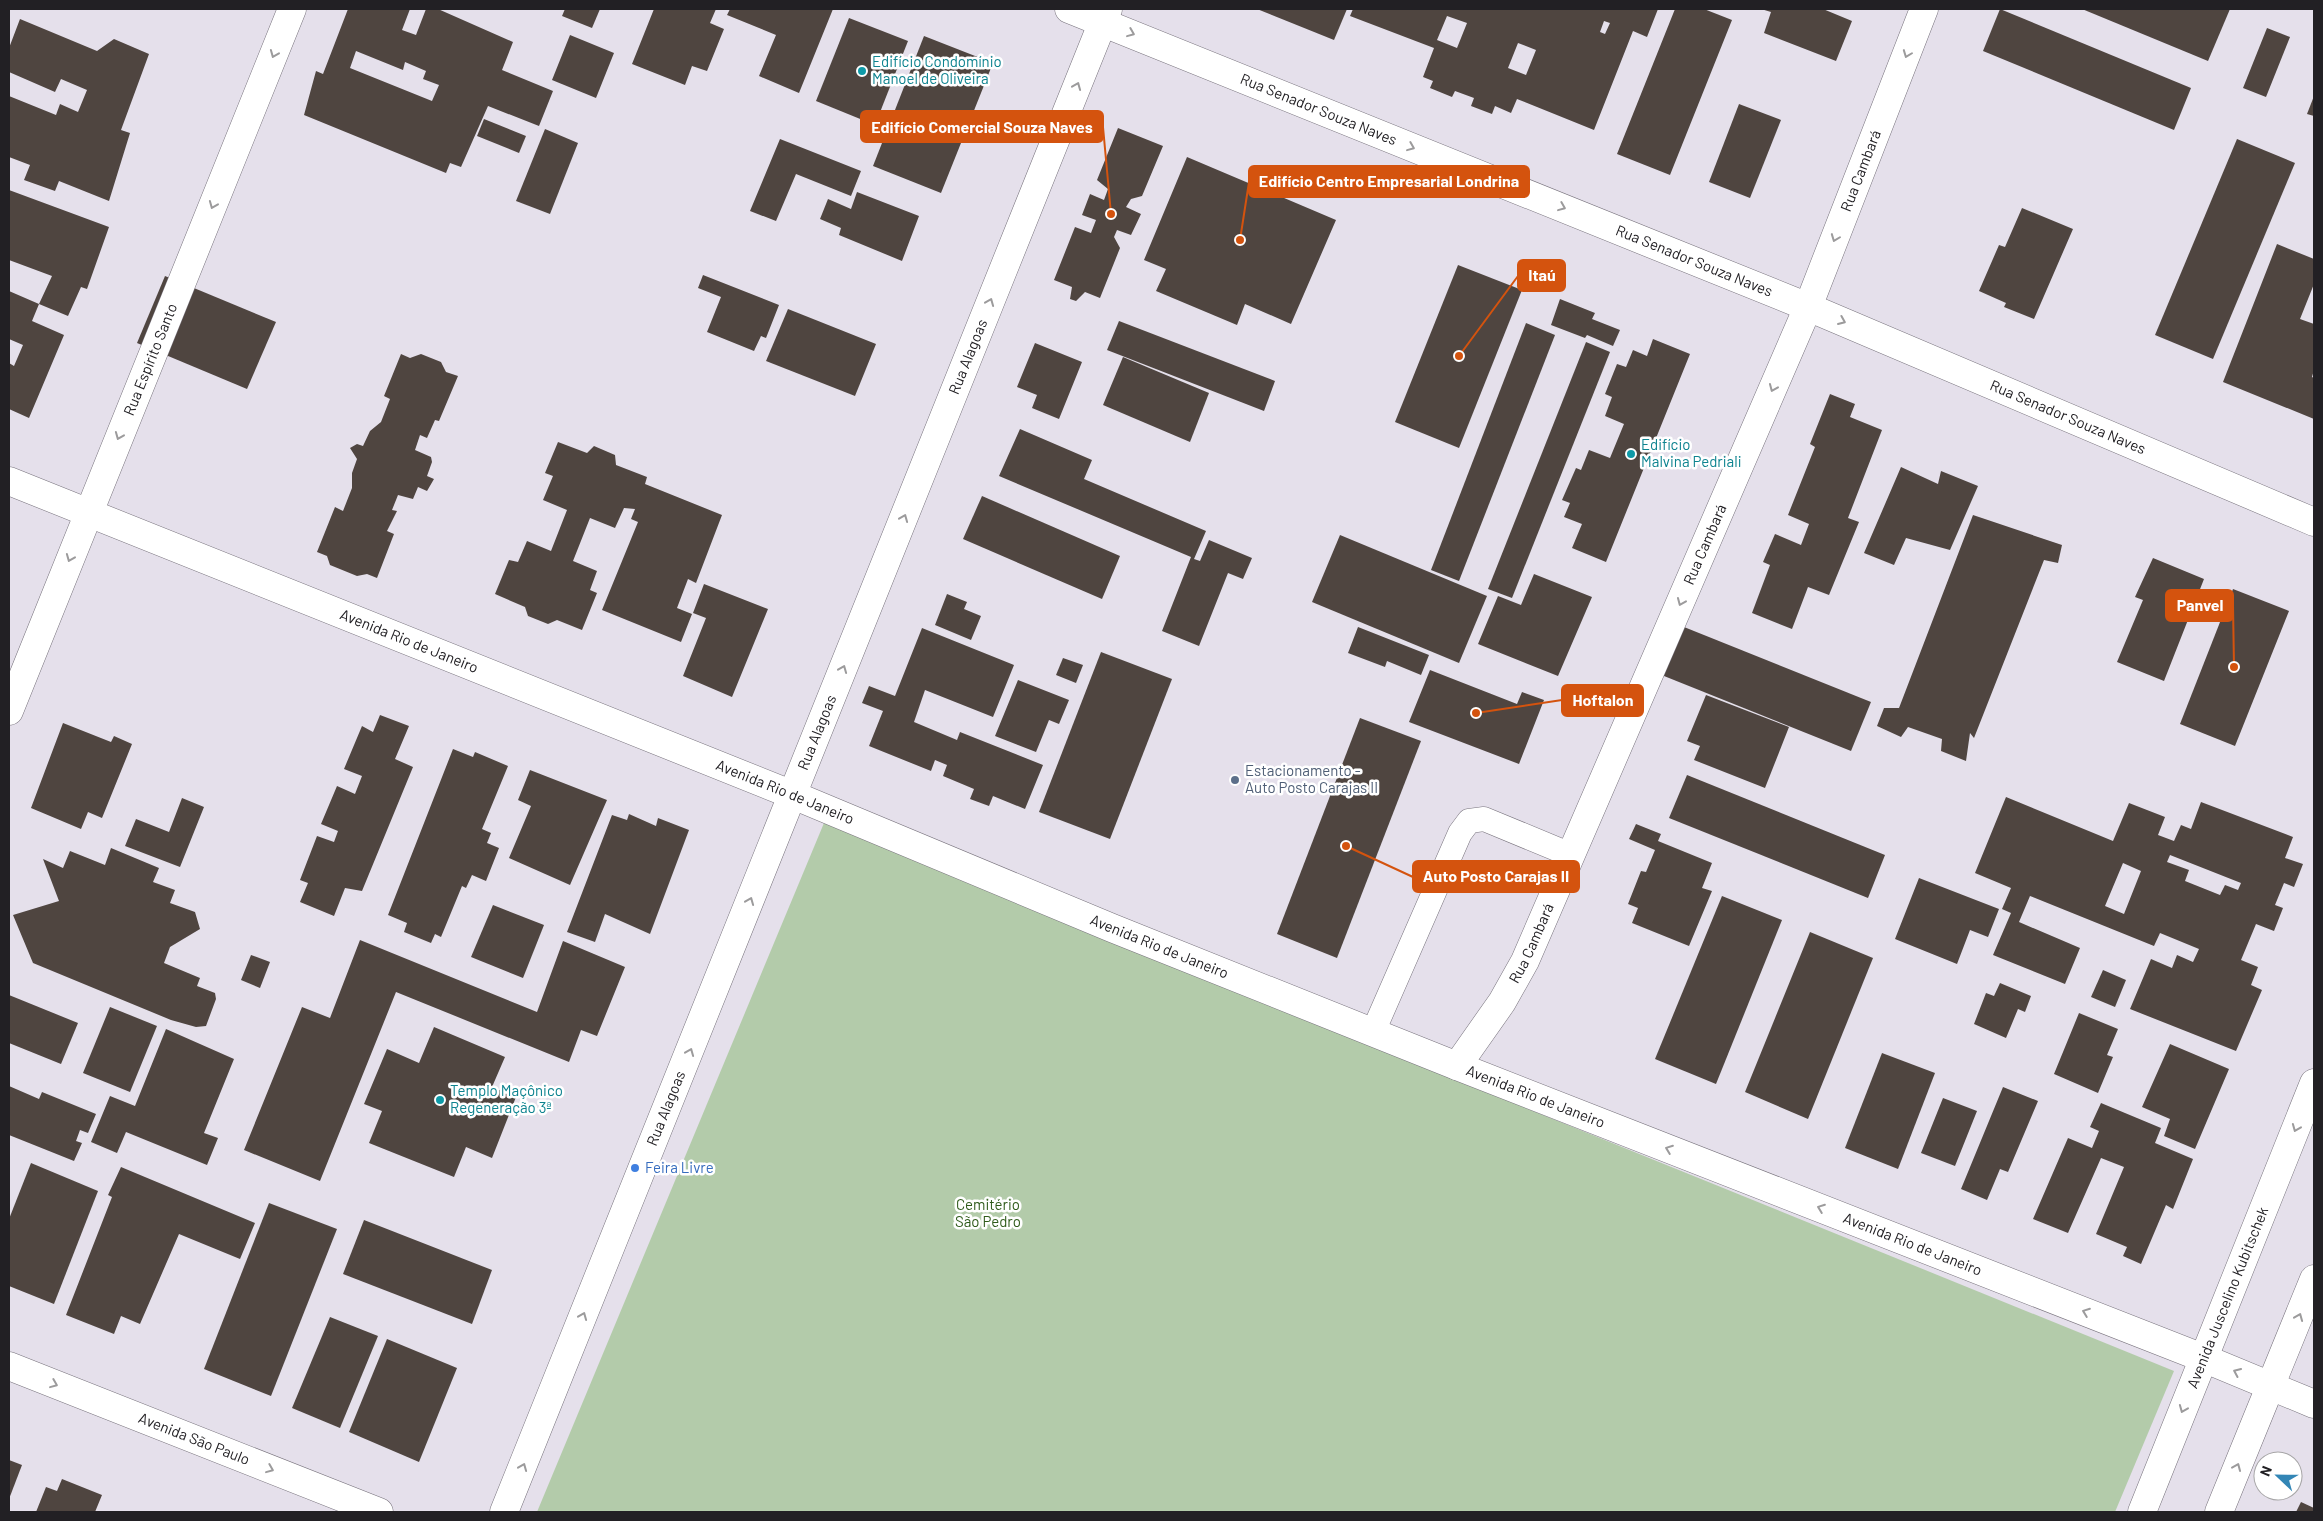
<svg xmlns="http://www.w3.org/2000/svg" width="2323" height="1521" font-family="Barlow,sans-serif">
<rect width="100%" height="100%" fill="#e5e0eb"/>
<polygon fill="#b3cbaa" points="824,823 2174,1371 2115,1512 537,1512"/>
<g fill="#4f4540" fill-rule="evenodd">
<path d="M348,9H410L402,30L416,35L426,9H438L513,42L502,70L553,91L539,126L488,106L461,167L450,163L446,173L304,115L316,71L323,74ZM356,51L403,70L405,62L426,71L423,79L439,85L432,101L350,68Z"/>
<polygon points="565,9 600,9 592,28 562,16"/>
<polygon points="654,9 716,9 710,23 724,29 707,71 692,66 685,85 632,64"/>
<polygon points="730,9 833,9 799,93 759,76 776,35 727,15"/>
<polygon points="1257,9 1347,9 1334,40"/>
<path d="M1353,9H1658L1647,37L1633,31L1594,130L1517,99L1511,113L1495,106L1492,114L1471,106L1474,98L1455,91L1452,97L1430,88L1433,81L1423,77L1434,48L1350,16ZM1447,16L1467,23L1457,48L1437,40ZM1604,21L1610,23L1605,34L1600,32ZM1518,43L1536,50L1526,75L1508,68Z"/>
<polygon points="1675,9 1704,9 1732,20 1670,175 1617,154"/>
<polygon points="1761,9 1823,9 1852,21 1836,61 1764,33 1771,12"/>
<polygon points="2000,9 2191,88 2174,130 1983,51"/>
<polygon points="2082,9 2230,9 2208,61"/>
<polygon points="849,18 908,41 875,125 816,101"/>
<polygon points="20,19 97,51 114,39 149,54 121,130 130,133 109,201 59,181 55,191 24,180 30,165 9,157 9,96 56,115 60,104 78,112 87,90 61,79 55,92 9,72 9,48"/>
<polygon points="2267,28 2290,37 2266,97 2243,88"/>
<polygon points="570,35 614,53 596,98 552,80"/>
<polygon points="924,36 993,63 941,193 873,166"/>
<polygon points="2314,96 2314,116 2307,114"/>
<polygon points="1739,104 1781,120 1750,198 1709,182"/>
<polygon points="484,119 526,136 519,153 477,136"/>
<polygon points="1118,128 1163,146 1142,196 1131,199 1126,207 1141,214 1131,235 1117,230 1114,237 1120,248 1100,298 1085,292 1076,301 1070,299 1072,287 1054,280 1075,227 1091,233 1096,220 1082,215 1090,194 1104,200 1108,189 1097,180"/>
<polygon points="545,129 578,143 550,214 516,201"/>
<polygon points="780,139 861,171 851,196 796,174 776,221 750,211"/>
<polygon points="2237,139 2295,163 2213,359 2155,335"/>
<polygon points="1187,157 1336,220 1291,324 1245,304 1237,325 1156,291 1166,269 1144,260"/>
<polygon points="9,190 109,227 87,289 81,287 68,316 39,304 52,276 9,260"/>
<polygon points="857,192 919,216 902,261 839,235 841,228 820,219 828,199 851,209"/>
<polygon points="2022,208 2073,229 2034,319 2004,307 2006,303 1979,291 1999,245 2005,247"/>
<polygon points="2277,244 2314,259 2314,284 2300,319 2314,324 2314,370 2312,377 2314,378 2314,419 2223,382"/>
<polygon points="1458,265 1522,290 1459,448 1395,422"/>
<polygon points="703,275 779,305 766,338 761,336 754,351 707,332 721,297 698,288"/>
<polygon points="165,276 276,322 247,389 137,343"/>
<polygon points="9,291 39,304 32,321 64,335 29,418 9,409 9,363 14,366 23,345 9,339"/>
<polygon points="1560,299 1595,313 1592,319 1620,330 1613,346 1587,335 1585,338 1551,325"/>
<polygon points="788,309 876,344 855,396 766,361"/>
<polygon points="1119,321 1275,381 1264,411 1107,350"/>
<polygon points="1526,323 1555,335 1459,581 1431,570"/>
<polygon points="1653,339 1690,354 1606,562 1572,548 1582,524 1564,517 1570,503 1562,500 1576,468 1581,470 1589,450 1610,458 1624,424 1605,416 1612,397 1605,394 1617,364 1626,367 1633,350 1647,356"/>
<polygon points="1586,342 1610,352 1512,598 1488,589"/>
<polygon points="1035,343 1082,362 1059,419 1032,408 1037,395 1017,387"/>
<polygon points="401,354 410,358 421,354 441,362 446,372 458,376 439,421 435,420 427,438 420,435 415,450 431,457 432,462 427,476 434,479 427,491 418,487 413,499 398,495 392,510 397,511 387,531 394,534 377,578 367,574 357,576 330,565 327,556 317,552 335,507 343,511 352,488 352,473 357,459 350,448 357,444 363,446 370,431 381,422 390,399 384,396"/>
<polygon points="1123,357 1209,393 1190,442 1103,405"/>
<polygon points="1830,394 1855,404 1850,417 1882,430 1848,518 1859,522 1829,595 1808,587 1792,629 1752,613 1770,565 1763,562 1775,534 1801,545 1809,524 1788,515 1815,447 1810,444"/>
<polygon points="1020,429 1092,460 1084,479 1206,531 1194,559 1200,561 1209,540 1252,558 1243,579 1228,573 1199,646 1162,631 1191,557 999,476"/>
<polygon points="558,442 587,453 594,446 615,455 616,465 647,477 645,484 722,515 696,583 688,579 677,608 692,614 681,642 602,610 638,522 631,519 635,509 624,508 615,528 590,518 573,561 597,571 590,590 597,593 582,630 557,620 548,624 528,616 525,607 495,594 509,560 518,562 527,541 551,551 567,510 543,500 553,476 545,473"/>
<polygon points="1901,467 1938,484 1941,471 1978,486 1950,550 1906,538 1894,565 1864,553"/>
<polygon points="982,496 1120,556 1102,599 963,539"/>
<polygon points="1973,515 2062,545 2058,563 2044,560 1974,738 1970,733 1966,761 1941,751 1942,739 1908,727 1901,737 1877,726 1884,708 1899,708"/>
<polygon points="1340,535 1487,596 1459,663 1312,602"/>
<polygon points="2153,558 2204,579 2164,681 2117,662 2143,600 2135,597"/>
<polygon points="1534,574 1592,597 1558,676 1478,644 1498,596 1521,605"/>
<polygon points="704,584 768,609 732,697 683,676 706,618 693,613"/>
<polygon points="2233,589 2289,611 2235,746 2180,724"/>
<polygon points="947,594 967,602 964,609 981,616 971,640 935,625"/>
<polygon points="1679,625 1871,702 1851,751 1659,674"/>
<polygon points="1358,627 1429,655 1421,675 1387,661 1385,667 1348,653"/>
<polygon points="922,628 1014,665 993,717 925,690 914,722 957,740 960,732 1043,765 1025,809 993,796 989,806 970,799 974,789 943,776 947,765 935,760 931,771 869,746 883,711 862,703 869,686 895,696"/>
<polygon points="1101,652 1172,679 1110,839 1039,812"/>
<polygon points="1063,658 1083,665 1076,683 1056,675"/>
<polygon points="1430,670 1517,704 1522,692 1544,700 1519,764 1409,722"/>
<polygon points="1018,680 1069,700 1059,724 1049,720 1036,752 995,736"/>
<polygon points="1706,695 1789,727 1765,788 1694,760 1700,746 1687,741"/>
<polygon points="380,715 409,726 395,759 413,767 362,891 345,888 334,916 300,902 308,883 300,880 317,836 334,842 338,831 321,824 337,786 355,794 362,776 344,769 362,726 373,732"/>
<polygon points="1360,718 1421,741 1337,958 1277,934"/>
<polygon points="63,723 111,742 114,736 132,744 102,818 88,812 81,829 31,808"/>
<polygon points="453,749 473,757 475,752 508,766 482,829 491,833 487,843 499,848 486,881 472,875 466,888 462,886 441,937 435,934 431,943 404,932 407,923 388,915"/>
<polygon points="530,770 607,800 570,885 509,858 531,806 518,800"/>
<polygon points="1687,775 1885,855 1868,898 1669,818"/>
<path d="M2006,797L2113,841L2129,803L2165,817L2158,835L2174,841L2181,825L2191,829L2201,802L2293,837L2285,858L2303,864L2294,887L2284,883L2275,905L2283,908L2274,931L2256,924L2241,960L2258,967L2251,985L2262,990L2236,1051L2130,1009L2151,959L2172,968L2177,955L2193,962L2199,949L2160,933L2154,946L2030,896L2019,922L2080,948L2065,984L1993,955L2011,913L2002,909L2011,888L1975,873ZM2170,855L2241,883L2238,890L2225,885L2220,895L2185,881L2189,870L2167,862ZM2123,863L2141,871L2124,914L2105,906Z"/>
<polygon points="182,798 204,807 180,867 125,846 136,819 169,832"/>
<polygon points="629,814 656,826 658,818 689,830 650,934 605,914 595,942 567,932 612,815 627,820"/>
<polygon points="1636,824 1661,834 1658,841 1712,863 1702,888 1712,891 1689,946 1632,923 1638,908 1628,904 1641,871 1646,872 1655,850 1629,839"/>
<polygon points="111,848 159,868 153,882 175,890 170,903 195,912 200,929 170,947 164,963 200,978 197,986 215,993 216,999 206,1026 196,1027 171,1020 33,963 13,915 59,901 43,859 63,868 70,851 105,865"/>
<polygon points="1919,878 1999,909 1988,937 1970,930 1957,964 1895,939"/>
<polygon points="1722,896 1782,920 1716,1084 1655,1059"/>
<polygon points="493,905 544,925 523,978 471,957"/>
<polygon points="1810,932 1873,958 1808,1119 1745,1092"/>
<polygon points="360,940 537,1012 563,941 625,967 597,1036 581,1030 569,1062 396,992 320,1181 244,1150 302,1007 330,1018"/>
<polygon points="251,955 270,962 260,988 241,980"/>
<polygon points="2103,970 2126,980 2115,1007 2091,997"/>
<polygon points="2000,983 2031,996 2025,1012 2018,1009 2006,1038 1974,1024 1986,993 1994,996"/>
<polygon points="9,995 78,1023 61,1064 9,1043"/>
<polygon points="110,1007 157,1026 130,1092 83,1073"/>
<polygon points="2079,1013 2118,1029 2107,1055 2113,1057 2098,1093 2054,1074"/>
<polygon points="434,1027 505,1057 492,1087 516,1097 492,1158 466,1147 454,1177 369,1143 382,1111 364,1104 387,1049 419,1063"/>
<polygon points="166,1029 234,1059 204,1133 218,1138 207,1165 126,1132 117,1153 91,1142 110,1096 135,1106"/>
<polygon points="2170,1044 2229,1069 2195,1149 2164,1136 2170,1119 2142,1107"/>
<polygon points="1882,1053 1935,1073 1898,1169 1845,1148"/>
<polygon points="9,1086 39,1099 42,1092 96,1114 88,1133 80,1130 76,1141 82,1143 74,1161 9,1135"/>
<polygon points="2003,1087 2038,1101 2008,1172 2000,1169 1987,1200 1961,1189"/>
<polygon points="1943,1098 1977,1111 1955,1166 1921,1153"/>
<polygon points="2101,1103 2161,1128 2155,1143 2193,1159 2173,1209 2166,1205 2141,1264 2123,1256 2127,1247 2096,1234 2124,1167 2101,1158 2068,1233 2033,1219 2068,1138 2092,1148 2099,1131 2090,1127"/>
<polygon points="31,1163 98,1191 54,1304 9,1286 9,1219"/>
<polygon points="121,1167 255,1223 240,1259 179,1234 140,1324 121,1316 114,1334 66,1315 112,1197 108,1195"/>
<polygon points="269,1203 337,1229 271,1396 204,1369"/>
<polygon points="364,1220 492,1270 472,1324 343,1274"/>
<polygon points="330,1317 378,1336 340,1428 292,1408"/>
<polygon points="387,1339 457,1368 419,1462 349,1432"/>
<polygon points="9,1460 22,1465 9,1499"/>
<polygon points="62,1479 102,1495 95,1512 36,1512 46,1487 57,1491"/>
<polygon points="2301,1502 2314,1508 2314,1512 2296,1512"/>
</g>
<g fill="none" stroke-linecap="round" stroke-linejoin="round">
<defs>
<polyline id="lane" points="1373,1032 1460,833 1469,821 1484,819 1571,855"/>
<g id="street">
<path id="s1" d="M1457,1066L1502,1002L1525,961L1808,307L1924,9"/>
</g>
<g id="secondary">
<path id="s2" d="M1069,9L1808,307L2314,522"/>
<path id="s3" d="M9,481L793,795L1112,928L1457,1066L2203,1358L2314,1404"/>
<path id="s4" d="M9,711L292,9"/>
<path id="s5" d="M9,1366L379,1512"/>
<path id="s6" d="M504,1512L1108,9"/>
</g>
<g id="primary">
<path id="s7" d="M2142,1512L2314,1083"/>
<polyline points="2219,1512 2314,1279"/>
</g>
</defs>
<use href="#lane" stroke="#78737d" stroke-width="25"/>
<use href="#street" stroke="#78737d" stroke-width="29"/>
<use href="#secondary" stroke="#78737d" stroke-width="29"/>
<use href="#primary" stroke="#78737d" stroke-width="29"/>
<use href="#lane" stroke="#fff" stroke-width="24"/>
<use href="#street" stroke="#fff" stroke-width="28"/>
<use href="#secondary" stroke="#fff" stroke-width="28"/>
<use href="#primary" stroke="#fff" stroke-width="28"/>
</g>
<defs><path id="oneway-chevron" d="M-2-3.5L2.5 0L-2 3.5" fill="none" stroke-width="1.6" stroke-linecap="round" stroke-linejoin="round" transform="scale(1.25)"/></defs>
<g stroke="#9c9b9c">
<use href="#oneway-chevron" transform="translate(1131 33) rotate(22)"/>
<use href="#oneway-chevron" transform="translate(274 54) rotate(112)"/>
<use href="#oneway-chevron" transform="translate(1907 54) rotate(111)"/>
<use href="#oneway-chevron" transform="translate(1077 86) rotate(-68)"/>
<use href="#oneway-chevron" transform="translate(1411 147) rotate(22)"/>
<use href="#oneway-chevron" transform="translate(213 205) rotate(112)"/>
<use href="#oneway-chevron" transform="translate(1562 207) rotate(22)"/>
<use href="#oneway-chevron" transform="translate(1835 238) rotate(111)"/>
<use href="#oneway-chevron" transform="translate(990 302) rotate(-68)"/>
<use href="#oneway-chevron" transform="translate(1842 321) rotate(23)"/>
<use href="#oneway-chevron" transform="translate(1773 388) rotate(113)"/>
<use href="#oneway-chevron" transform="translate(119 436) rotate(112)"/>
<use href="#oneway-chevron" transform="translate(904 518) rotate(-68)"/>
<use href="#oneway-chevron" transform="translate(70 558) rotate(112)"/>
<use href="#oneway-chevron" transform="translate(1681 602) rotate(113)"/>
<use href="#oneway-chevron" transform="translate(843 669) rotate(-68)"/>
<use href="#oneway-chevron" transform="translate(750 901) rotate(-68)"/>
<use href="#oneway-chevron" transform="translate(690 1052) rotate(-68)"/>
<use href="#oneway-chevron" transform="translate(2296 1128) rotate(112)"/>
<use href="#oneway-chevron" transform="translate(1669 1149) rotate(-159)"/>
<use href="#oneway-chevron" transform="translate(1821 1208) rotate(-159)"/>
<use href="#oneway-chevron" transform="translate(2086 1312) rotate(-159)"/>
<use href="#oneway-chevron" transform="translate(583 1316) rotate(-68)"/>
<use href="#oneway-chevron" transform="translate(2299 1317) rotate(-68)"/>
<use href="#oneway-chevron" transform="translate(2237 1372) rotate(-156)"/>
<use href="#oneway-chevron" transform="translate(54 1384) rotate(22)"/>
<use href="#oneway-chevron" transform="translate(2183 1409) rotate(112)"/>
<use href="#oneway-chevron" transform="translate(523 1467) rotate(-68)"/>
<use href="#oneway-chevron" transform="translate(2237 1467) rotate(-67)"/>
<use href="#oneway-chevron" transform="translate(270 1469) rotate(22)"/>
</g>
<g fill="#0f9aa8" stroke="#fff" stroke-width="2">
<circle cx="862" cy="71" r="5"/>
<circle cx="1631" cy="454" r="5"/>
<circle cx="440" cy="1100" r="5"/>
</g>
<circle fill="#5c6f8a" stroke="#fff" stroke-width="2" cx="1235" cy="780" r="5"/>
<circle fill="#3f7fe0" stroke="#fff" stroke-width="2" cx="635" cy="1168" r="5"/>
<g text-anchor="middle" stroke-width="5" stroke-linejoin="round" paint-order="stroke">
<g font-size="15" fill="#0d838f" stroke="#fff" text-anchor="start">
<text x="872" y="67">Edifício Condomínio<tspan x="872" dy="17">Manoel de Oliveira</tspan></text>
<text x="1641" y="450">Edifício<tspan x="1641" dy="17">Malvina Pedriali</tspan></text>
<text x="450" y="1096">Templo Maçônico<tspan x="450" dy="17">Regeneração 3ª</tspan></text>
</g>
<g font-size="15" fill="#222024" stroke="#fff">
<text dy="5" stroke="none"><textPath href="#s2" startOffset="269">Rua Senador Souza Naves</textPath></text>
<text dy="5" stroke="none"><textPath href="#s1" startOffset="984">Rua Cambará</textPath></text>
<text dy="5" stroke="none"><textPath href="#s2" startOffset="674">Rua Senador Souza Naves</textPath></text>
<text dy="5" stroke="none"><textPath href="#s6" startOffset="1245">Rua Alagoas</textPath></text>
<text dy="5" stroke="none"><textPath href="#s4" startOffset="379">Rua Espírito Santo</textPath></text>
<text dy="5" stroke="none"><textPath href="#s2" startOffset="1079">Rua Senador Souza Naves</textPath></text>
<text dy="5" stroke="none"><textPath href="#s1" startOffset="579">Rua Cambará</textPath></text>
<text dy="5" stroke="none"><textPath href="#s3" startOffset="431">Avenida Rio de Janeiro</textPath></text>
<text dy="5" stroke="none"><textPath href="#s6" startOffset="840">Rua Alagoas</textPath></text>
<text dy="5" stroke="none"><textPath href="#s3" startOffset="836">Avenida Rio de Janeiro</textPath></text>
<text dy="5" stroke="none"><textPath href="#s1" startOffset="144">Rua Cambará</textPath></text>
<text dy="5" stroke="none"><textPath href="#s3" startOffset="1241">Avenida Rio de Janeiro</textPath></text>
<text dy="5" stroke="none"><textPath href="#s3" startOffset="1646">Avenida Rio de Janeiro</textPath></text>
<text dy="5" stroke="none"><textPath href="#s6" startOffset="435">Rua Alagoas</textPath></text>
<text dy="5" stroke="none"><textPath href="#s3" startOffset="2051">Avenida Rio de Janeiro</textPath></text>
<text dy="5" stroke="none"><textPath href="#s7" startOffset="231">Avenida Juscelino Kubitschek</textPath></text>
<text dy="5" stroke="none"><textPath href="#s5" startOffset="199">Avenida São Paulo</textPath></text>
</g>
<g font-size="15" fill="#4e5e75" stroke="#fff" text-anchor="start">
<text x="1245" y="776">Estacionamento -<tspan x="1245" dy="17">Auto Posto Carajas II</tspan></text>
</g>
<g font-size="15" fill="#366cbe" stroke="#fff" text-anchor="start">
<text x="645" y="1173">Feira Livre</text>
</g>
<g font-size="15" fill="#2f5b1b" stroke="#fff">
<text x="988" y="1210">Cemitério<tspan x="988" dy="17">São Pedro</tspan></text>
</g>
</g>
<path fill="none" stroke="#d4530e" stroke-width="2" d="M1111 214L1103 127M1240 240L1249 182M1459 356L1518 276M2234 667L2233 605M1476 713L1562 700M1346 846L1413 877"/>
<g fill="#d4530e" stroke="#fff" stroke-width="2">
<circle cx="1111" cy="214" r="5"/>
<circle cx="1240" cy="240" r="5"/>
<circle cx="1459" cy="356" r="5"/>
<circle cx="2234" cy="667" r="5"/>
<circle cx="1476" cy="713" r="5"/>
<circle cx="1346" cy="846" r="5"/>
</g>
<g fill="#d4530e" stroke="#d4530e" stroke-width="2">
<rect x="861" y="111" width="242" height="31" rx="5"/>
<rect x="1249" y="166" width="280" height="31" rx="5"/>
<rect x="1518" y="260" width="47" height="31" rx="5"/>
<rect x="2166" y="590" width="67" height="31" rx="5"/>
<rect x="1562" y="685" width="81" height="31" rx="5"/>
<rect x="1413" y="861" width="166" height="31" rx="5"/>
</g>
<g font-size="16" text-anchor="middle" font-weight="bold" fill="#fff">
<text x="982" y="133">Edifício Comercial Souza Naves</text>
<text x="1389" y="187">Edifício Centro Empresarial Londrina</text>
<text x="1542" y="281">Itaú</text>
<text x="2200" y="611">Panvel</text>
<text x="1603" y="706">Hoftalon</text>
<text x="1496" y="882">Auto Posto Carajas II</text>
</g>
<rect width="2323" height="1521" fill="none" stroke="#222024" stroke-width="20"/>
<g transform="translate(2278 1476) rotate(292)"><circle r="24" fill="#ffffff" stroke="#a7a6a7"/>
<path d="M0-4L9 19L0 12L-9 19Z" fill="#3386b6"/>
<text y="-8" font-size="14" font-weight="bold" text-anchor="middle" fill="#222024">N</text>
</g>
</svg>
